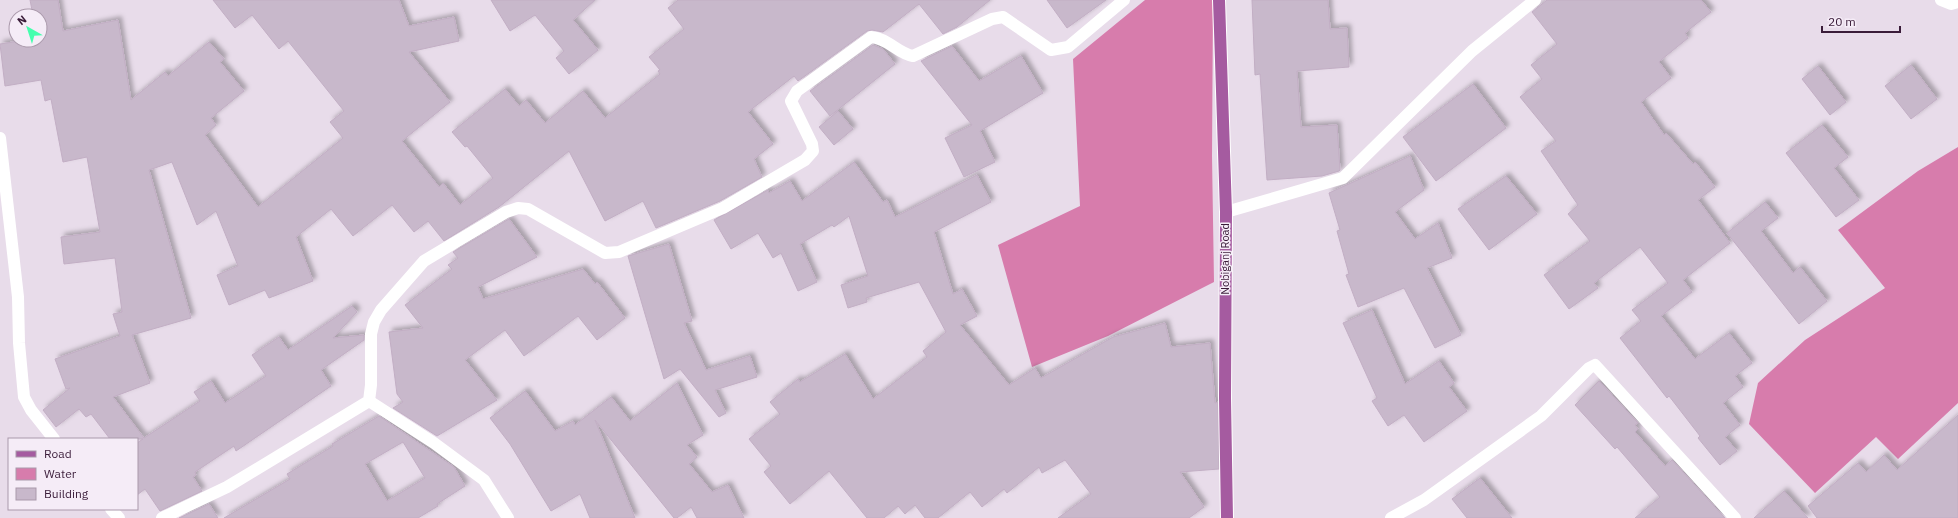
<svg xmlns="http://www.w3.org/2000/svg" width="1958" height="518" font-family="'IBM Plex Sans',sans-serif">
<defs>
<filter id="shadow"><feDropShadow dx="3.5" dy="-3.5" stdDeviation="2" flood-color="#0004"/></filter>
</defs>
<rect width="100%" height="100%" fill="#e8dcea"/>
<g fill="#d77cac">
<polygon points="1145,0 1213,0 1212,156 1214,282 1108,336 1032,367 998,245 1080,206 1073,59"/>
<polygon points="1958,147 1958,403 1898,459 1876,437 1815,493 1749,424 1758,383 1805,340 1885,288 1838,230 1918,171"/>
</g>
<g fill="#c8b8cb" stroke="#c2aec4" fill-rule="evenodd" filter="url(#shadow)">
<polygon points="30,0 58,0 63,31 118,20 131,100 165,72 168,76 209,42 224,59 220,62 244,91 211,118 216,125 205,135 258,207 343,138 330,122 344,111 288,41 279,49 252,15 235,28 213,0 399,0 409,26 454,17 459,41 409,52 450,102 402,141 439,187 443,183 460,205 493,178 467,146 465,147 452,132 505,89 519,106 526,100 545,123 583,91 605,118 660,74 658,71 660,70 649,57 684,29 668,8 678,0 990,0 957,27 943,34 919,4 883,32 872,30 867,31 798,81 794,76 748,112 773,144 754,159 762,177 720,201 656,228 643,201 605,221 569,151 499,207 444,241 428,221 414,232 392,205 353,236 331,209 296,237 313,281 269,298 265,290 229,305 217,275 238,266 216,211 197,225 172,162 149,170 191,318 132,335 150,383 113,397 144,438 200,401 194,392 211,381 225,403 266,376 252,355 279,337 288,350 352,306 357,312 333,338 364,335 364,340 321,370 331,386 236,451 234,446 195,472 196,475 193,477 202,491 160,511 145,489 137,495 137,443 143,439 110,439 91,414 86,417 79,409 56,427 43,410 70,388 66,389 55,359 120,336 113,314 122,312 115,258 64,264 61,237 100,232 87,157 63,162 51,99 45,101 41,80 5,86 0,44 26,40 40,40 40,16 30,16 33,15"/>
<polygon points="491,0 595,0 573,20 598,50 569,74 556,58 564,51 535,15 510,31"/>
<polygon points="1047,0 1106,0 1067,28"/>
<polygon points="1252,0 1328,0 1330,29 1347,28 1349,67 1297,71 1301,127 1337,125 1340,170 1339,171 1322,176 1267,180 1260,74 1255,75"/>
<polygon points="1547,0 1701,0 1711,12 1685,33 1688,38 1661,60 1659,62 1671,78 1641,102 1664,135 1666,133 1693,164 1695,162 1715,187 1698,200 1730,243 1683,280 1692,292 1661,316 1695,359 1729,333 1752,363 1735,376 1743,387 1723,403 1740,425 1725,437 1737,451 1720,465 1698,438 1700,436 1669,396 1667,398 1620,338 1641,321 1632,310 1668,283 1640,247 1594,283 1598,288 1569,309 1544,275 1590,241 1568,214 1578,205 1541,151 1556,141 1520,97 1542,79 1531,65 1557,44 1532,12"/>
<polygon points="873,45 883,49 895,64 830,116 810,91"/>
<polygon points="952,46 979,81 1021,56 1043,93 980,131 995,162 964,177 945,138 972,125 921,61"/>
<polygon points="1911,65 1937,99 1911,119 1885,86"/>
<polygon points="1818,66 1846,102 1830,115 1802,79"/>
<polygon points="1473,84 1506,128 1436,181 1403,137"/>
<polygon points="838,111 853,129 834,145 819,127"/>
<polygon points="1822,125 1848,157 1834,168 1859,200 1836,217 1786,153"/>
<polygon points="1410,156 1424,190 1395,212 1415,239 1438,223 1452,258 1427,268 1461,335 1435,348 1404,288 1358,307 1346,275 1349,274 1337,231 1340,230 1329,193"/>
<polygon points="854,162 883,202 887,200 895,217 977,175 991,202 934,232 953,294 962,289 977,316 960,325 1009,385 1035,368 1041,378 1113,337 1165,323 1171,347 1210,343 1215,403 1218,402 1219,469 1180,472 1204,507 1189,518 1058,518 1091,494 1065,460 1042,473 1039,467 1007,493 1004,489 982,507 970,492 938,518 925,518 915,505 905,514 898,506 884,518 867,518 829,471 790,504 764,472 771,466 749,439 780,414 770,402 798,379 800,382 845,354 873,399 927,357 923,351 946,332 919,282 866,298 867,302 848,308 841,285 868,276 849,216 834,227 832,225 800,244 817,282 798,291 781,253 773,258 758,233 731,249 714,220 768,190 769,193 790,181 802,201"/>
<polygon points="1506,176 1537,214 1489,250 1458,209"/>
<polygon points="1765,202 1778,218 1761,231 1793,273 1800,267 1827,301 1799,324 1727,233"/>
<polygon points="509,219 537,257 478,287 483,299 583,269 595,284 597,282 625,318 597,340 578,316 524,356 505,330 465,360 497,400 437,436 393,408 403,402 397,394 389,332 423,328 405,305 452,269 448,265 458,258 453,252"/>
<polygon points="669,244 692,321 684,323 706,370 750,356 757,377 715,390 726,413 719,417 680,369 664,379 628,256"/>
<polygon points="1372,310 1405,384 1439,361 1454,383 1449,387 1467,411 1424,442 1404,415 1388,426 1372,401 1377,398 1343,323"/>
<polygon points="1599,381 1638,423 1635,425 1638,429 1635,432 1665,466 1672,460 1725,518 1635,518 1660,497 1617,447 1615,449 1575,405"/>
<polygon points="677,383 703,435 687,445 697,457 689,464 712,492 728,485 744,518 697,518 691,507 677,518 674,518 595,420 635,518 590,518 580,494 551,511 510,444 490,418 525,391 555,431 573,421 575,425 611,397 630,421"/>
<polygon points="1958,415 1958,518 1817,518 1808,506 1858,463 1866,472 1884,455 1897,470"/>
<path d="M379,416L454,467L465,486L437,504L438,506L418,518H224L290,479L287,474L333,446L332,444ZM403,442L425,478L387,501L365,464Z"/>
<polygon points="1480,478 1512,518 1467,518 1452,499"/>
<polygon points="1784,491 1808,518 1754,518"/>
<polygon points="209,504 218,518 179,518"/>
</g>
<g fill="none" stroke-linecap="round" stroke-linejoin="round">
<defs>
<polyline id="major" points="1219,0 1226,212 1225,398 1227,518"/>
</defs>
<use href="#major" stroke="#fff" stroke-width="14"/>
<g stroke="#fff" stroke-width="12">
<polyline points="1941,0 1951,4 1958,2"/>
<polyline points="0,138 18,297 19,343 24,397 31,410 54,439"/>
<polyline points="1226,212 1343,178 1472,51 1535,0"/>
<polyline points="369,401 434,443 484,480 508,518"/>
<polyline points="111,509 119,518"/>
<path d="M162,518L227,487L369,401L371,385V334L374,322L381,310L424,261L506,212L518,208L528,209L605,253L619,252L723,208L805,160L813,151L812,144L791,101L797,91L871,37C888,38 897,53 913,56L992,19L1003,17L1051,50L1068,47L1124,0"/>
<polyline points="1391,518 1424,500 1541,416 1589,368 1595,365 1735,518"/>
</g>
<use href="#major" stroke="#a55ba0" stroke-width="12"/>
</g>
<g text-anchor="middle" stroke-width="3" stroke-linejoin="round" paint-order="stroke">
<g font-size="11" fill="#3a1c39" stroke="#f5ecf7">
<text transform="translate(1225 259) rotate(-90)" y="4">Nobiganj Road</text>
</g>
</g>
<rect x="8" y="438" width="130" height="72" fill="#f5ecf7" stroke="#aa99ab"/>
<rect x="16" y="451" width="20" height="6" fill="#a55ba0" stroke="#aa99ab"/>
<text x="44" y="458" font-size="12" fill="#3a1c39">Road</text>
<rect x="16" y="468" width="20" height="12" fill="#d77cac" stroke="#aa99ab"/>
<text x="44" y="478" font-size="12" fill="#3a1c39">Water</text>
<rect x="16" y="488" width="20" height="12" fill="#c8b8cb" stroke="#aa99ab"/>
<text x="44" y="498" font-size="12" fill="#3a1c39">Building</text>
<g transform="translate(28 28) rotate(321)"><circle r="19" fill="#f5ecf7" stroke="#aa99ab"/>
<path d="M0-3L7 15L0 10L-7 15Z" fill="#45ffae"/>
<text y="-6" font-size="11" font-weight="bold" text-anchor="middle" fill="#3a1c39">N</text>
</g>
<path d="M1822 26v6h78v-6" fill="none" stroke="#3a1c39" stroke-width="2"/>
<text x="1828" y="26" font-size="12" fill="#3a1c39" stroke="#f5ecf7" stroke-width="3" paint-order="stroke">20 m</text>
</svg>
